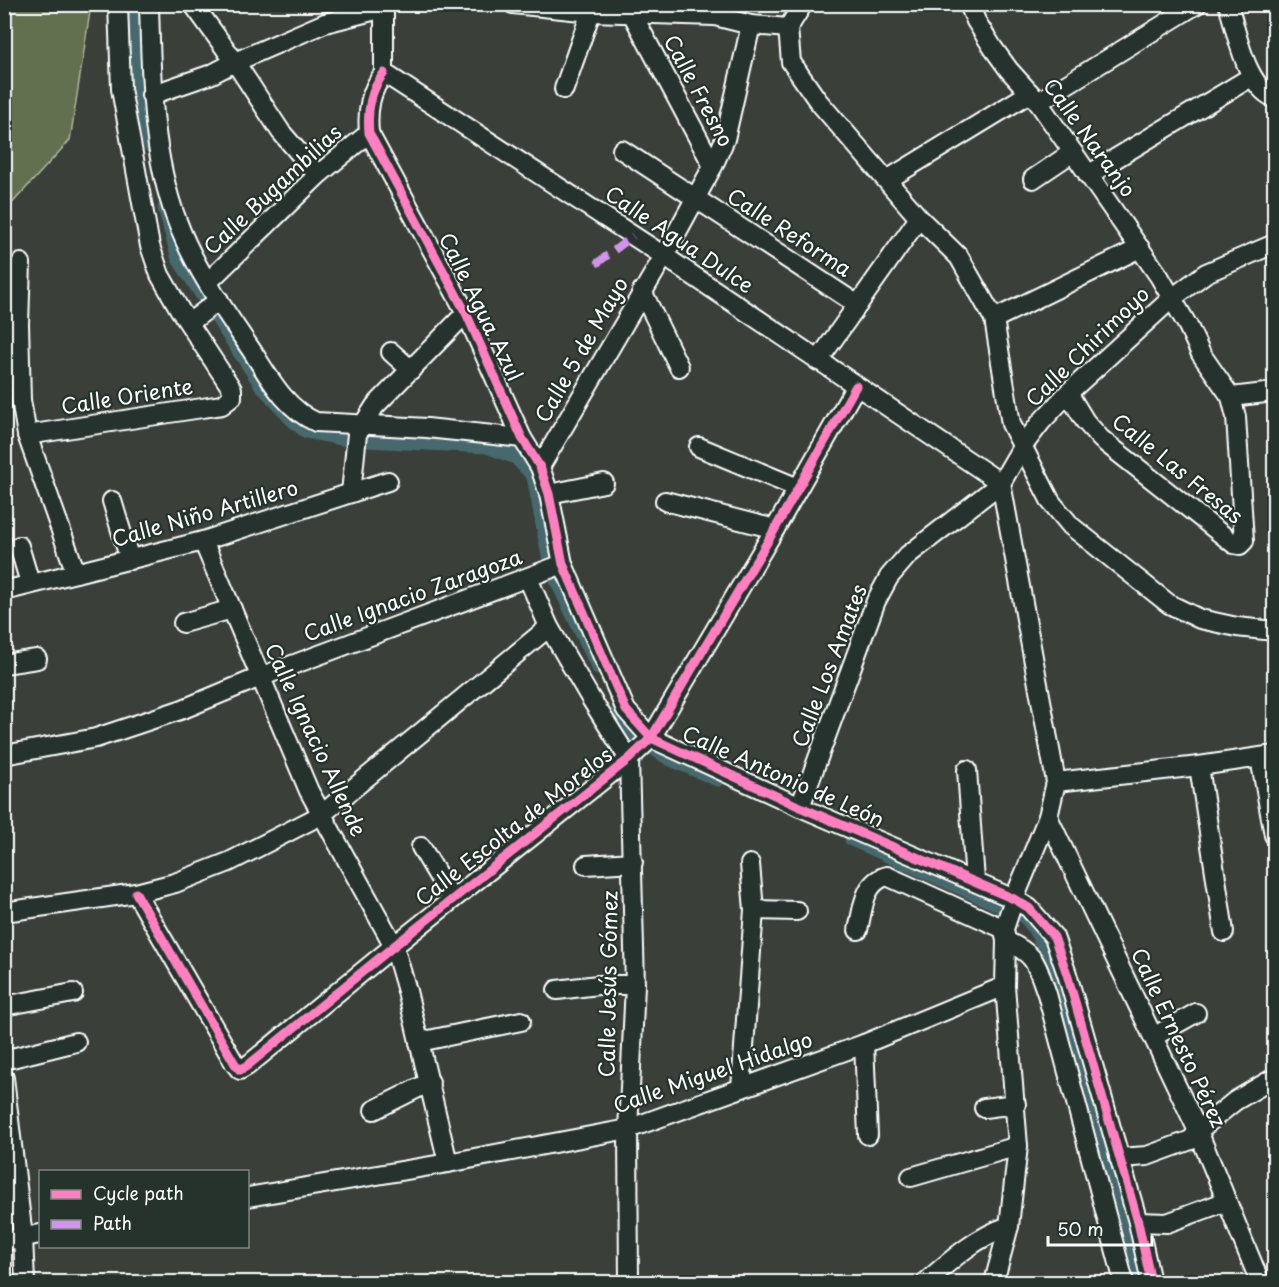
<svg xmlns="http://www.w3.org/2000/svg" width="1279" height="1287" font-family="'Playpen Sans',sans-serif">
<rect width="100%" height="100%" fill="#3a4039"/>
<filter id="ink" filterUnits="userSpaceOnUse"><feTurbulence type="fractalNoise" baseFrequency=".0167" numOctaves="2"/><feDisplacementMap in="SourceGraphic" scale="12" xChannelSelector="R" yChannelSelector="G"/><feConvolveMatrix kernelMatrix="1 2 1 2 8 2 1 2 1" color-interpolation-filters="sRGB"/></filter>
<g filter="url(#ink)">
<polygon fill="#636f50" stroke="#b1b7a8" stroke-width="1.5" points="5,4 91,5 70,140 5,211"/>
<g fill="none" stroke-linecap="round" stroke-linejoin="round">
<g stroke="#46686c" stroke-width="15">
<polyline points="134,4 139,94 151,146"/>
<polyline points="165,208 179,259 261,384 292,419 306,431 346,439 487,446 516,457 534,476 548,551 556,578 599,668"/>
<polyline points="619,708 632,734 669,758 718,779"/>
<polyline points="852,839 1000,905"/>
<polyline points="1022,913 1033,926 1044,945 1140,1282"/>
</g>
<defs>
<g id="minor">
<path d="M149,4C151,77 151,152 177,221C194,267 223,308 250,348C268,375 284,408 316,422L427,428L522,438"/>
<polyline points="193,4 235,62 281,132 318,175"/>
<polyline points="513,4 591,12 715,16 751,25 788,28"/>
<polyline points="803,4 788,28 791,62 818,101 919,218 959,257 994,319 1011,424 1051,502 1071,526 1169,604 1200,619 1237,627 1274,631"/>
<polyline points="969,4 976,21 993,48 1009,70 1038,102 1159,276 1188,326 1201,354 1231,397 1236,417 1244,541 1240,545 1234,544 1101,439 1085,421 1068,393"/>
<path d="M1228,4C1237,33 1245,85 1274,98"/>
<polyline points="628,6 713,166"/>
<path d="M384,73C370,91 367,110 369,133L466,313L522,438L540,467L549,494L563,564L626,710L651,738L800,807L1014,899L1029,908L1054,937L1067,974L1138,1222L1151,1282"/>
<polyline points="384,73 664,256 1001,483"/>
<polyline points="384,73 384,8"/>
<polyline points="564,89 591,12"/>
<polyline points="151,95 212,74 235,62 325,23 384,8 387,4"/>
<polyline points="1038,102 1197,4"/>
<polyline points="622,150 858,305"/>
<polyline points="1088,175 1251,77"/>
<polyline points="1033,179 1073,152"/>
<polyline points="887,180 1030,93"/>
<polyline points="21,263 19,324 21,400 27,435 76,573"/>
<polyline points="208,282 318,175 369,133"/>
<polyline points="642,291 679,367"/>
<polyline points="994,319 1140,248"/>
<polyline points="189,323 219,300"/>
<polyline points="391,352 411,370"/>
<polyline points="818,361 919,218"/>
<polyline points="1231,397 1274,392"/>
<polyline points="27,435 202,408 222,405 232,397 232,389 180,310 160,275 150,246 121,89 118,4"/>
<polyline points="699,447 798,488"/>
<polyline points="540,467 664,256 713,166 725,139 751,25"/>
<polyline points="351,493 357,434 375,406 466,313"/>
<polyline points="549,494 604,483"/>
<polyline points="112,501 130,560"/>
<polyline points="665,501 775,529"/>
<polyline points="203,541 309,791 394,946 407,991 448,1163"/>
<polyline points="19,546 30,583"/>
<polyline points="528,578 549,627 591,699 629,759 635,985 628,1129 629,1282"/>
<polyline points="4,591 203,541 388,481"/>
<polyline points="183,623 232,609"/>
<polyline points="4,664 37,659"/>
<polyline points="4,755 96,738 183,709 260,677 563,564"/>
<polyline points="1260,758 1274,835"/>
<polyline points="1199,766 1224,932"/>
<polyline points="967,770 975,881"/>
<polyline points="1056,782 1199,766 1274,755"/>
<polyline points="800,807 876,601 889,577 908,555 1001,483 1022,447 1041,422 1068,393 1171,299 1206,273 1274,244"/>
<polyline points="1048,817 1198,1131 1260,1282"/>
<polyline points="421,847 452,899"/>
<polyline points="586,865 633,862"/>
<polyline points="136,893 235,1064 240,1070 247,1066 394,946 629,759 651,738 775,529 856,386"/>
<polyline points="754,910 797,911"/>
<polyline points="4,912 136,893 175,883 229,862 321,815 549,627"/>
<path d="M858,930C863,910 863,882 887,876L1004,929"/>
<path d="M1006,941C1037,955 1036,964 1047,994L1124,1282"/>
<polyline points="557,990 598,985 635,985"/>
<polyline points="4,1006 73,993"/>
<polyline points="1153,1037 1196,1013"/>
<polyline points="419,1042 521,1021"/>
<polyline points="864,1044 868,1135"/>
<polyline points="4,1060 76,1042"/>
<polyline points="4,1078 23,1237 25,1282"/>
<polyline points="741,1088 754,910 750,864"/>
<polyline points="984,1108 1016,1104"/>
<polyline points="374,1110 430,1082"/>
<polyline points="1119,1158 1147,1156 1191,1140 1198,1131 1235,1101 1274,1078"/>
<polyline points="911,1177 1018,1146"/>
<polyline points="248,1197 448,1163 628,1129 864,1044 1005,986"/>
<polyline points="1138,1222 1167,1223 1227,1201"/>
<polyline points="4,1241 40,1234"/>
<path d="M926,1282C951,1260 976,1237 1009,1226"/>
<polyline points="994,1282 1009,1226 1018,1146 1005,986 1006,941 1004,929 1014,899 1048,817 1056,782 1001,483"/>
</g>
</defs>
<use href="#minor" stroke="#fff" stroke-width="22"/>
<use href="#minor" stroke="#26332d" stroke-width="18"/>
<polyline stroke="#d193ec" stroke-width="8" stroke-dasharray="15 8" stroke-linecap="butt" points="596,264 633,236"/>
<defs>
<g id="cycleway">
<path d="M384,73C370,91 367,110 369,133L466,313L522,438L540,467L549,494L563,564L626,710L651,738L800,807L1014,899L1029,908L1054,937L1067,974L1138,1222L1151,1282"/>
<polyline points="136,893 235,1064 240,1070 247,1066 394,946 629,759 651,738 775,529 856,386"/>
</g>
</defs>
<use href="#cycleway" stroke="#26332d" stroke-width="13"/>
<use href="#cycleway" stroke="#ff80c0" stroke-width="9"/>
</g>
</g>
<g text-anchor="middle" stroke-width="4.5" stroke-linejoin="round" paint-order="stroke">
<g font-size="21" fill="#fff" stroke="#26332d">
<text transform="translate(698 91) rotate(62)" y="7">Calle Fresno</text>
<text transform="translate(1089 138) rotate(54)" y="7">Calle Naranjo</text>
<text transform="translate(273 190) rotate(-43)" y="7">Calle Bugambilias</text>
<text transform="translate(789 233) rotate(33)" y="7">Calle Reforma</text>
<text transform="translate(679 240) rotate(34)" y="7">Calle Agua Dulce</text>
<text transform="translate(480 307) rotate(64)" y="7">Calle Agua Azul</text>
<text transform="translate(1088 347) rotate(-44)" y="7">Calle Chirimoyo</text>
<text transform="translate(582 350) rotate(-60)" y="7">Calle 5 de Mayo</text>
<text transform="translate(127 397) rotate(-9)" y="7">Calle Oriente</text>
<text transform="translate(1177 469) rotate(39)" y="7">Calle Las Fresas</text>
<text transform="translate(205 514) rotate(-16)" y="7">Calle Niño Artillero</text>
<text transform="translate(413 596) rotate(-20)" y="7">Calle Ignacio Zaragoza</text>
<text transform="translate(830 666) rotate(-69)" y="7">Calle Los Amates</text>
<text transform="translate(315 740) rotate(65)" y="7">Calle Ignacio Allende</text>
<text transform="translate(783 777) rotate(24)" y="7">Calle Antonio de León</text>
<text transform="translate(514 827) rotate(-38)" y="7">Calle Escolta de Morelos</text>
<text transform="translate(609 984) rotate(-89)" y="7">Calle Jesús Gómez</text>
<text transform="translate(1178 1038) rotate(65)" y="7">Calle Ernesto Pérez</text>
<text transform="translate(713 1073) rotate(-19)" y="7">Calle Miguel Hidalgo</text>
</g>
</g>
<rect width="1279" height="1287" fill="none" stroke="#26332d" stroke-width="24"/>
<rect x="12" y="12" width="1255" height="1263" fill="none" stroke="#fff" stroke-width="2" filter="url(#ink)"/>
<rect x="39" y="1170" width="210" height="78" fill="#26332d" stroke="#7d8581" stroke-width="1.5"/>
<rect x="51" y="1190" width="30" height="9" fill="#ff80c0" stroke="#7d8581" stroke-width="1.5"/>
<text x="93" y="1200" font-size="18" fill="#ffffff">Cycle path</text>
<rect x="51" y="1220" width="30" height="9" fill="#d193ec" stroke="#7d8581" stroke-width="1.5"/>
<text x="93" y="1230" font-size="18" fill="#ffffff">Path</text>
<path d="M1048 1236v9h104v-9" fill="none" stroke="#ffffff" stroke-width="3"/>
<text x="1057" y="1236" font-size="18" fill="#ffffff" stroke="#26332d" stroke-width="4.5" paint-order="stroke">50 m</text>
</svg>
